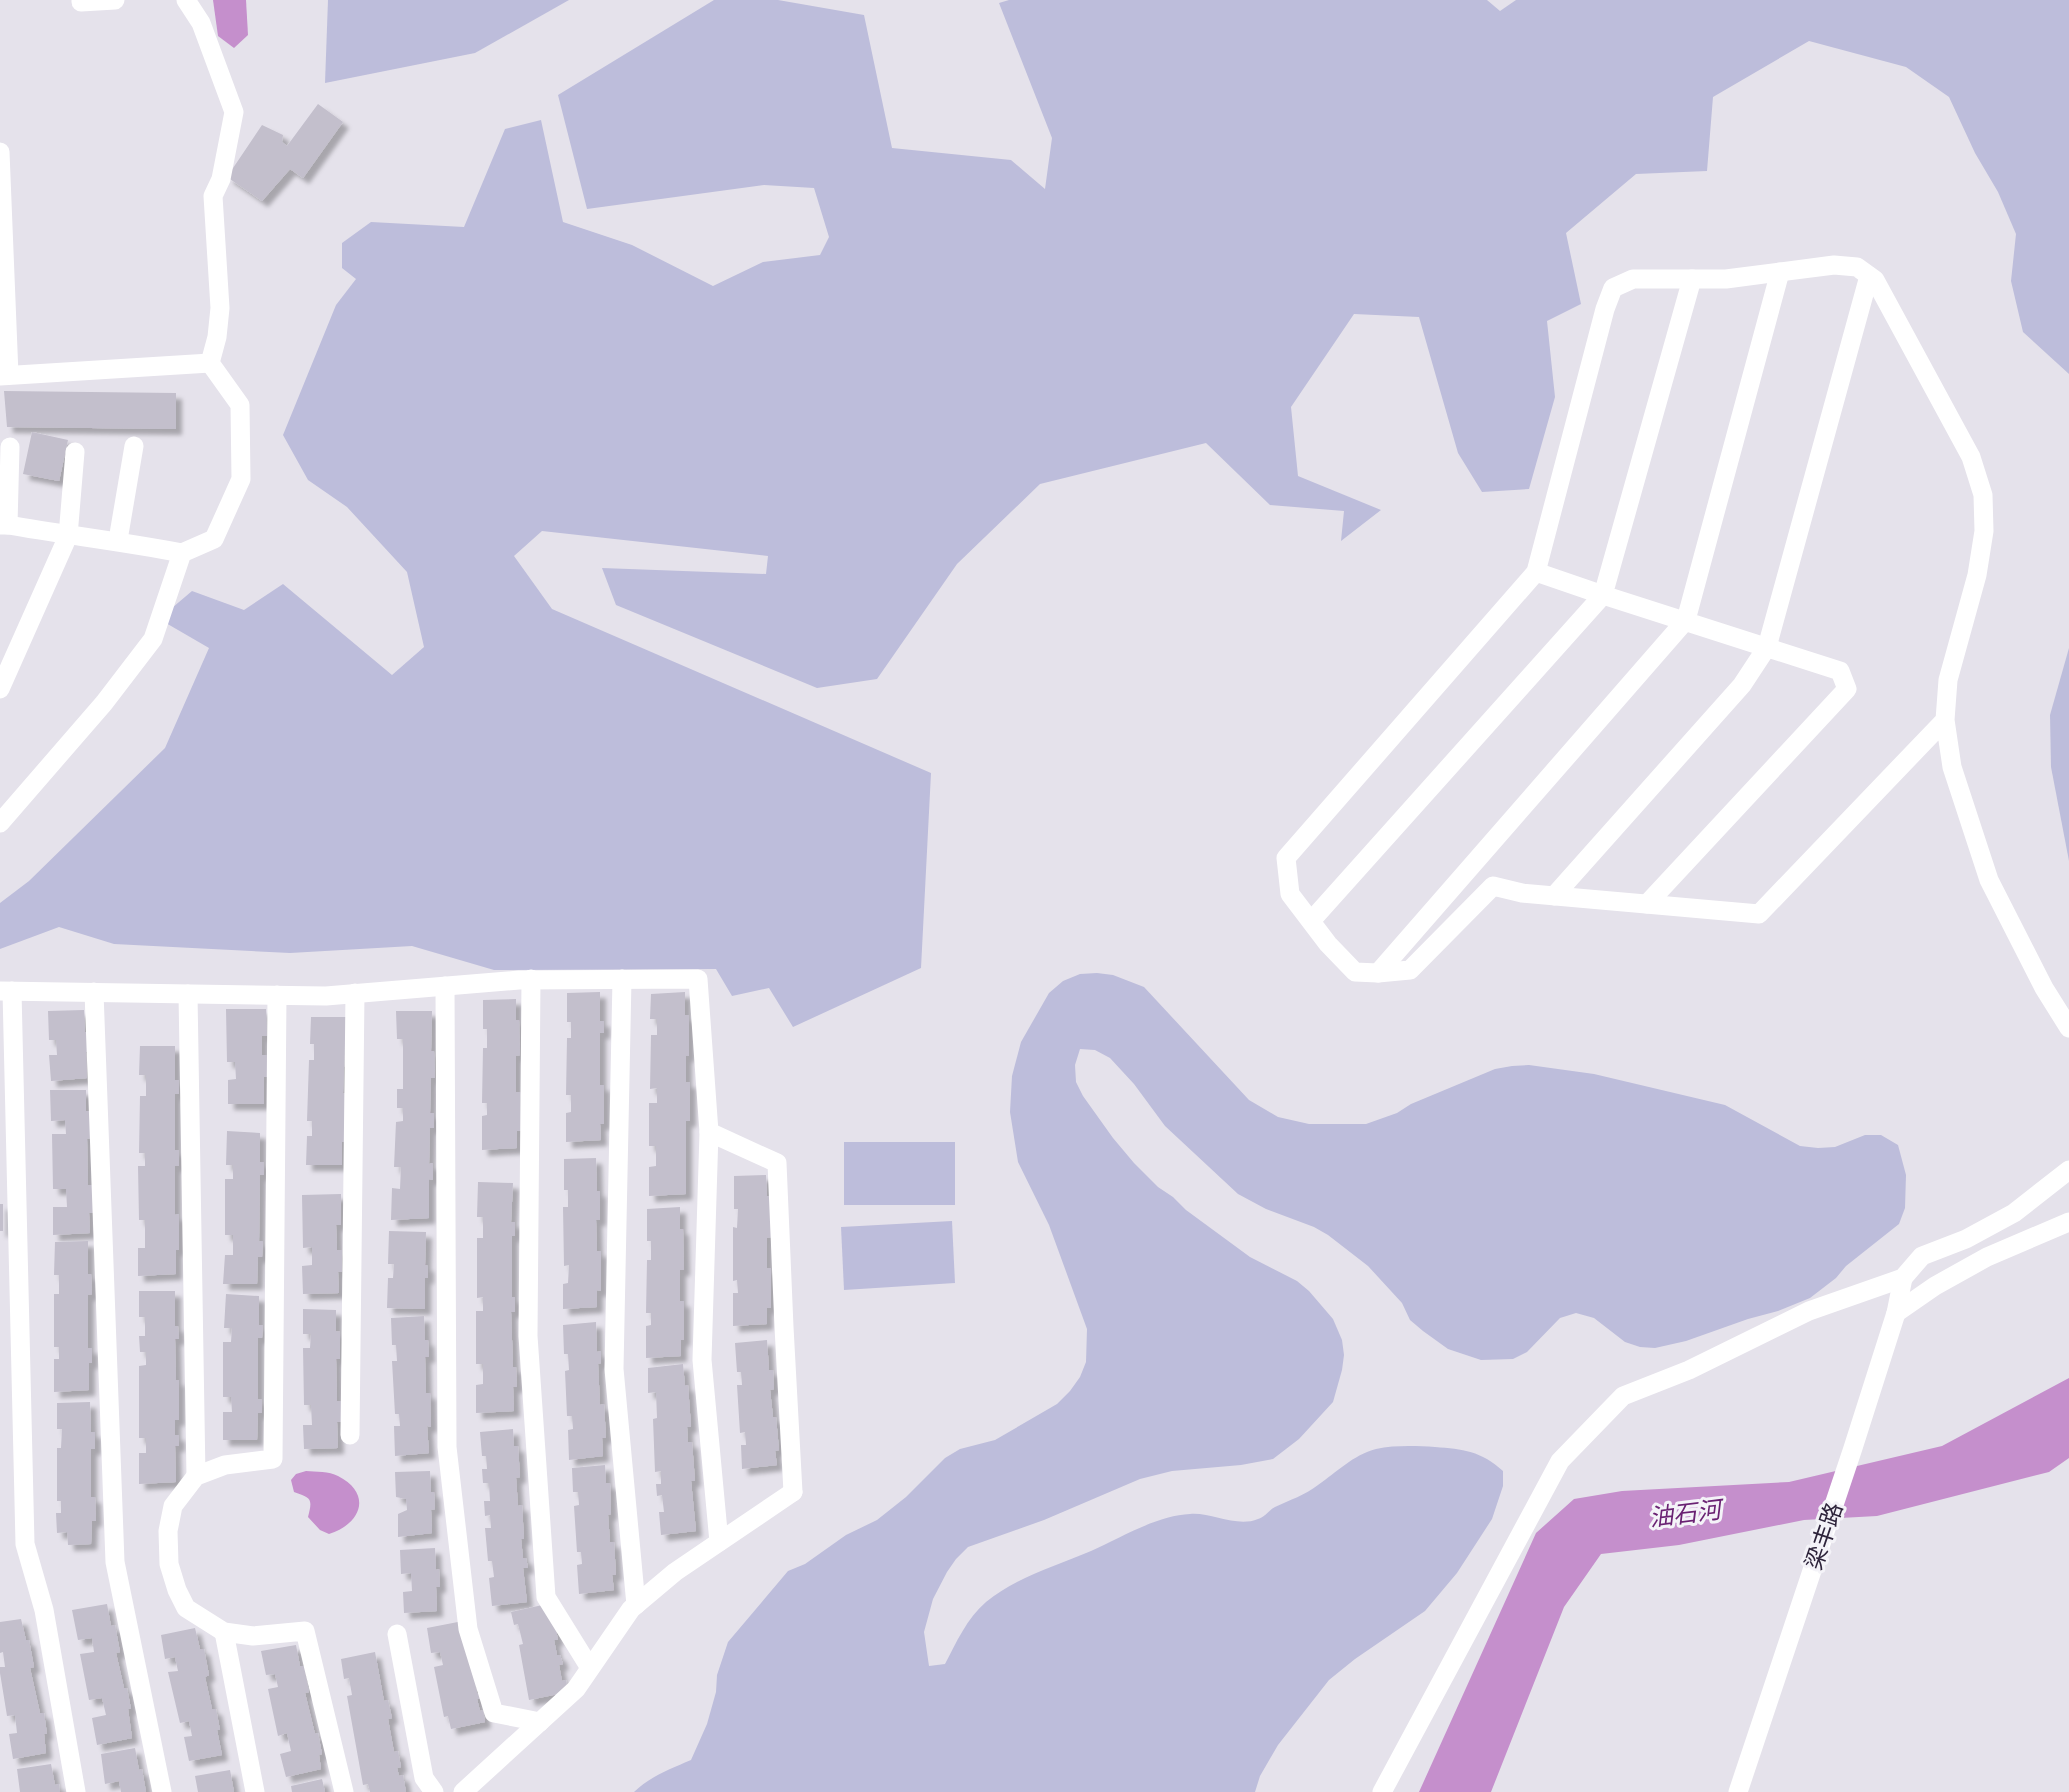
<svg xmlns="http://www.w3.org/2000/svg" width="2069" height="1792" font-family="'Noto Sans','Noto Sans SC',sans-serif">
<defs>
<filter id="shadow"><feDropShadow dx="6" dy="6" stdDeviation="2" flood-color="#0004"/></filter>
</defs>
<rect width="100%" height="100%" fill="#e5e2eb"/>
<g fill="#bdbddb">
<polygon points="328,0 569,0 475,53 325,83"/>
<polygon points="714,0 778,0 864,15 892,148 1011,160 1045,189 1052,138 999,3 1009,0 1487,0 1500,11 1516,0 2069,0 2069,374 2023,332 2011,281 2016,234 1998,192 1975,153 1949,97 1906,67 1809,41 1713,97 1707,171 1636,174 1566,233 1581,304 1547,321 1555,397 1529,489 1482,492 1458,453 1419,317 1354,314 1291,407 1298,476 1381,510 1341,541 1344,511 1270,505 1206,443 1040,484 957,564 877,679 817,688 616,605 602,568 766,574 768,556 542,531 514,556 552,609 931,773 921,968 793,1027 769,988 732,996 716,969 494,970 412,946 290,953 114,944 59,927 0,949 0,903 29,881 165,748 209,648 159,619 192,591 244,610 283,584 392,675 424,647 407,572 347,507 308,480 283,435 336,305 356,279 342,268 342,243 371,222 464,227 505,129 541,120 563,222 632,245 713,286 763,262 820,255 829,237 814,188 764,185 587,209 558,95"/>
<polygon points="2069,648 2069,861 2051,767 2050,715"/>
<path d="M1097,973L1113,975L1144,987L1249,1100L1278,1117L1309,1124H1366L1397,1113L1411,1104L1495,1069L1512,1066L1529,1065L1594,1074L1725,1105L1800,1146L1818,1148L1835,1147L1865,1135H1881L1898,1145L1906,1175L1905,1208L1899,1224L1846,1266L1836,1278L1810,1298L1778,1311L1748,1319L1686,1341L1655,1348L1640,1347L1625,1342L1594,1318L1576,1313L1560,1318L1527,1352L1513,1359L1481,1360L1448,1349L1423,1331L1410,1320L1402,1303L1368,1266L1328,1235L1314,1227L1266,1209L1238,1194L1165,1126L1134,1084L1110,1058L1095,1050L1080,1049L1075,1065L1076,1082L1083,1096L1113,1138L1134,1163L1158,1187L1173,1197L1186,1210L1250,1257L1297,1281L1309,1291L1333,1319L1342,1340L1344,1355L1342,1370L1333,1402L1299,1439L1273,1459L1241,1465L1172,1471L1140,1479L1044,1520L968,1547L956,1559L947,1572L933,1599L924,1632L929,1666L945,1664C956,1643 967,1618 986,1602C1016,1577 1056,1566 1091,1551C1120,1538 1158,1515 1190,1514C1211,1512 1237,1528 1258,1519C1265,1517 1269,1510 1275,1507C1290,1500 1305,1495 1318,1485C1337,1472 1353,1455 1376,1449C1395,1445 1416,1446 1435,1447C1463,1449 1481,1451 1503,1471V1486L1492,1519L1457,1573L1425,1611L1355,1659L1329,1680L1278,1745L1260,1776L1255,1792H634C651,1776 670,1769 691,1760L707,1724L716,1692L717,1675L728,1642L788,1571L805,1564L846,1535L877,1520L906,1497L945,1458L960,1449L995,1440L1057,1404L1070,1391L1080,1377L1086,1362L1087,1329L1049,1225L1018,1162L1010,1112L1012,1076L1021,1042L1049,993L1063,981L1080,974Z"/>
<rect x="844" y="1142" width="111" height="63"/>
<polygon points="952,1221 955,1283 844,1290 841,1227"/>
</g>
<g fill="#c58fcc">
<polygon points="213,0 246,0 248,35 234,48 218,36"/>
<polygon points="2069,1378 2069,1458 2049,1472 1877,1516 1804,1520 1679,1545 1601,1554 1564,1607 1491,1792 1419,1792 1536,1533 1574,1499 1622,1491 1789,1482 1942,1446"/>
<path d="M306,1471C316,1472 329,1471 338,1476C373,1494 361,1524 329,1534L320,1530L308,1517C313,1498 311,1498 294,1492L291,1480L296,1474Z"/>
</g>
<g fill="#c3bfcc" filter="url(#shadow)">
<polygon points="318,104 343,122 303,178 290,169 262,201 227,177 262,125 283,135 282,142 287,146"/>
<polygon points="4,391 176,393 176,429 7,427"/>
<polygon points="32,432 68,440 59,481 23,474"/>
<polygon points="600,992 600,1021 604,1021 604,1033 600,1033 600,1085 604,1085 604,1124 600,1124 601,1140 566,1142 566,1113 571,1112 571,1095 566,1095 567,1038 571,1038 571,1022 567,1022 567,993"/>
<polygon points="685,992 685,1015 689,1015 689,1056 686,1056 686,1082 690,1082 690,1121 686,1121 686,1194 649,1196 649,1167 656,1166 656,1146 649,1146 649,1103 657,1103 657,1088 650,1089 651,1035 657,1035 657,1019 650,1019 651,994"/>
<polygon points="516,999 516,1020 519,1020 520,1055 516,1056 516,1092 520,1092 521,1131 517,1131 517,1148 482,1150 482,1116 487,1115 487,1103 482,1103 483,1048 487,1048 487,1029 483,1029 483,1000"/>
<polygon points="226,1009 266,1009 267,1036 262,1036 262,1055 267,1055 267,1077 264,1077 264,1104 228,1104 228,1080 236,1079 235,1062 227,1062"/>
<polygon points="84,1010 85,1032 88,1032 89,1052 86,1052 87,1078 51,1081 49,1055 57,1055 56,1040 49,1040 48,1011"/>
<polygon points="396,1011 432,1011 431,1051 434,1051 435,1078 431,1078 430,1113 434,1113 434,1128 430,1128 429,1164 433,1163 433,1180 429,1179 429,1218 391,1220 392,1188 400,1189 401,1167 394,1167 396,1122 403,1121 403,1108 397,1108 397,1089 403,1089 403,1039 397,1039"/>
<polygon points="311,1017 346,1017 343,1093 347,1094 346,1142 342,1142 342,1165 306,1165 307,1136 312,1136 312,1121 307,1121 309,1060 314,1060 314,1044 310,1044"/>
<polygon points="140,1046 175,1046 175,1080 179,1080 179,1094 175,1094 175,1150 179,1150 179,1166 175,1166 175,1215 179,1214 179,1250 176,1250 176,1274 138,1276 138,1248 145,1248 145,1220 139,1220 138,1166 145,1166 145,1153 139,1153 140,1096 146,1096 146,1075 139,1075"/>
<polygon points="50,1090 86,1090 86,1111 90,1111 91,1138 87,1139 88,1185 92,1185 93,1213 89,1213 90,1233 53,1235 53,1207 67,1207 66,1189 53,1189 52,1134 66,1134 65,1120 51,1121"/>
<polygon points="227,1131 260,1133 260,1162 264,1162 264,1175 260,1175 259,1241 263,1241 262,1257 258,1257 257,1284 223,1284 225,1255 233,1255 233,1235 225,1235 225,1179 233,1179 233,1165 226,1165"/>
<polygon points="596,1158 597,1191 600,1191 600,1220 596,1220 597,1251 601,1251 601,1291 597,1290 597,1307 563,1309 563,1284 568,1283 569,1265 564,1266 563,1207 568,1207 568,1190 564,1190 564,1159"/>
<polygon points="766,1175 767,1196 770,1196 771,1237 767,1238 767,1268 771,1268 771,1308 767,1308 767,1324 733,1326 733,1293 738,1293 737,1280 733,1281 733,1227 737,1228 738,1209 734,1209 734,1176"/>
<polygon points="478,1182 513,1183 511,1222 515,1222 515,1236 512,1236 512,1297 515,1297 515,1312 511,1312 513,1367 516,1367 517,1387 513,1387 514,1411 476,1413 476,1385 483,1384 483,1364 476,1364 476,1311 483,1311 483,1297 477,1298 477,1238 483,1238 483,1217 477,1217"/>
<polygon points="341,1194 341,1225 336,1225 337,1250 342,1250 342,1272 338,1272 339,1293 303,1294 302,1266 312,1265 312,1247 303,1248 302,1195"/>
<rect x="0" y="1204" width="3" height="27"/>
<polygon points="680,1207 680,1229 683,1229 684,1270 680,1270 680,1301 684,1301 684,1340 681,1340 681,1356 646,1358 646,1326 651,1325 651,1313 646,1313 647,1260 651,1260 651,1241 647,1241 647,1209"/>
<polygon points="389,1231 426,1232 425,1265 428,1266 428,1278 425,1278 425,1309 387,1308 388,1278 393,1278 394,1264 388,1264"/>
<polygon points="88,1241 88,1274 91,1274 92,1294 88,1295 88,1348 92,1348 92,1363 89,1363 89,1390 54,1392 54,1359 59,1359 59,1347 54,1347 54,1294 59,1294 59,1275 54,1275 55,1242"/>
<polygon points="139,1291 175,1291 175,1326 178,1326 179,1339 175,1339 176,1380 179,1380 179,1420 175,1420 175,1435 179,1435 179,1446 175,1446 176,1482 139,1484 139,1453 146,1453 146,1438 139,1438 139,1366 146,1365 146,1352 140,1352 139,1336 145,1336 145,1317 139,1317"/>
<polygon points="226,1294 259,1296 259,1325 263,1325 262,1338 258,1338 258,1399 262,1400 262,1413 258,1413 257,1440 223,1440 223,1412 232,1412 231,1397 223,1397 223,1342 231,1342 232,1328 224,1328"/>
<polygon points="303,1309 336,1310 336,1331 340,1332 340,1359 336,1359 337,1401 341,1401 341,1422 337,1422 338,1448 304,1449 303,1425 312,1425 311,1405 304,1405 303,1348 310,1348 311,1334 303,1334"/>
<polygon points="424,1316 425,1340 428,1340 429,1357 425,1357 426,1393 430,1393 431,1427 427,1426 429,1453 395,1456 394,1426 400,1426 399,1414 395,1414 392,1361 397,1361 396,1345 392,1345 391,1318"/>
<polygon points="596,1322 597,1352 601,1351 601,1363 598,1364 600,1405 604,1404 606,1438 602,1438 603,1456 569,1460 568,1430 573,1429 572,1416 567,1416 565,1371 569,1370 568,1354 564,1354 563,1325"/>
<polygon points="767,1340 769,1370 773,1370 774,1389 770,1390 773,1417 776,1417 779,1450 775,1451 777,1465 742,1469 741,1445 746,1445 745,1432 740,1433 737,1385 742,1385 741,1372 737,1372 735,1343"/>
<polygon points="683,1364 685,1386 688,1385 691,1427 687,1427 688,1442 692,1442 695,1481 691,1481 696,1531 661,1535 659,1512 664,1512 662,1495 657,1496 656,1484 661,1484 661,1471 655,1472 653,1419 657,1418 656,1392 648,1393 648,1368"/>
<polygon points="90,1402 91,1432 95,1432 95,1449 91,1449 91,1497 95,1497 96,1521 92,1521 91,1544 68,1545 67,1532 57,1533 56,1513 61,1513 61,1501 57,1501 57,1448 61,1448 62,1429 57,1429 57,1403"/>
<polygon points="513,1429 514,1446 518,1446 520,1477 516,1478 518,1506 522,1505 524,1539 521,1539 523,1558 526,1558 528,1568 523,1568 527,1602 492,1606 489,1578 494,1577 492,1561 488,1561 485,1528 491,1528 490,1515 485,1516 484,1501 490,1501 489,1483 483,1483 482,1469 487,1469 486,1456 482,1456 480,1432"/>
<polygon points="605,1465 606,1483 610,1483 611,1514 608,1515 610,1542 614,1542 616,1575 612,1575 614,1590 579,1594 577,1565 582,1564 581,1552 577,1552 574,1506 579,1505 578,1492 573,1492 572,1468"/>
<polygon points="430,1471 431,1492 434,1492 435,1509 431,1510 432,1533 398,1537 398,1514 407,1510 406,1499 396,1497 395,1472"/>
<polygon points="435,1548 436,1570 439,1569 440,1587 436,1587 437,1611 404,1613 403,1592 412,1591 411,1573 401,1574 400,1550"/>
<polygon points="107,1604 111,1626 115,1625 120,1652 116,1653 124,1688 127,1688 131,1709 128,1709 132,1738 97,1745 92,1718 106,1715 102,1698 89,1700 80,1654 94,1652 92,1638 78,1640 72,1610"/>
<polygon points="547,1604 553,1614 558,1640 554,1640 557,1655 560,1655 563,1664 559,1665 562,1681 566,1680 568,1692 529,1700 519,1645 523,1644 518,1624 514,1625 511,1612"/>
<polygon points="21,1619 26,1640 29,1640 34,1667 30,1668 40,1713 44,1713 47,1734 44,1734 46,1753 13,1759 9,1734 17,1733 15,1715 7,1716 0,1673 0,1667 5,1667 3,1652 0,1653 0,1622"/>
<polygon points="463,1621 477,1693 480,1693 481,1699 477,1699 480,1711 483,1710 485,1722 451,1729 448,1716 444,1717 434,1667 443,1665 440,1652 431,1653 427,1628"/>
<polygon points="195,1628 200,1649 204,1649 209,1675 205,1677 212,1709 216,1709 220,1730 217,1730 222,1755 189,1761 184,1737 192,1736 189,1721 180,1723 168,1672 178,1671 175,1657 165,1659 161,1635"/>
<polygon points="296,1645 300,1666 304,1666 309,1692 305,1693 315,1734 318,1733 322,1754 319,1755 321,1769 286,1777 280,1754 291,1751 287,1733 278,1736 268,1689 278,1687 275,1674 266,1675 261,1651"/>
<polygon points="375,1652 384,1701 388,1700 392,1718 388,1719 394,1752 398,1751 401,1767 397,1768 399,1776 403,1775 406,1792 370,1792 368,1784 363,1785 347,1696 352,1695 349,1678 344,1679 341,1659"/>
<polygon points="135,1748 139,1770 142,1769 146,1792 121,1792 119,1781 105,1784 101,1754"/>
<polygon points="51,1764 55,1785 59,1784 60,1792 20,1792 17,1769"/>
<polygon points="230,1770 234,1792 198,1792 195,1776"/>
<polygon points="322,1779 325,1792 292,1792 291,1786"/>
</g>
<g fill="none" stroke-linecap="round" stroke-linejoin="round">
<g stroke="#fff" stroke-width="19">
<polyline points="81,0 81,2 115,0"/>
<polyline points="0,152 9,375"/>
<path d="M0,525H8C66,535 125,542 182,553"/>
<polyline points="8,525 10,447"/>
<polyline points="118,540 134,446"/>
<polyline points="0,689 68,536 75,452"/>
<polyline points="0,823 104,703 153,639 182,553 214,539 241,479 240,405 210,363 217,337 220,308 213,196 221,179 234,112 201,23 186,0"/>
<polyline points="1554,896 1742,685 1767,647 1869,276"/>
<polyline points="1647,904 1847,689 1840,671 1603,595 1692,279"/>
<polyline points="1311,921 1603,595 1536,572"/>
<polyline points="1378,973 1686,620 1780,272"/>
<polyline points="531,979 528,1336 546,1597 590,1668"/>
<polyline points="622,979 614,1369 636,1605"/>
<polyline points="445,986 447,1447 468,1629 494,1713 540,1722"/>
<polyline points="12,991 25,1544 44,1610 76,1792"/>
<polyline points="94,992 115,1562 162,1792"/>
<polyline points="188,994 196,1476"/>
<polyline points="277,995 273,1459 225,1465 196,1476 173,1506 168,1531 169,1564 177,1590 186,1608 224,1632 253,1636 305,1631 344,1792"/>
<polyline points="1896,1313 1935,1286 1987,1257 2069,1222"/>
<polyline points="350,1435 355,993"/>
<polyline points="719,1542 702,1360 709,1132 777,1163 784,1327 793,1492"/>
<polyline points="224,1632 255,1792"/>
<polyline points="397,1634 424,1778 434,1792"/>
</g>
<g stroke="#fff" stroke-width="19">
<polyline points="0,376 210,363"/>
<polyline points="1945,720 1759,914 1522,893 1493,886 1410,970 1378,973 1355,972 1328,944 1290,894 1286,858 1536,572 1605,309 1613,288 1633,279 1726,279 1834,265 1857,267 1875,280 1971,457 1983,495 1984,531 1977,575 1948,680 1945,720 1952,767 1989,880 2044,988 2069,1028"/>
<polyline points="0,991 326,996 519,980 698,979 709,1132"/>
<polyline points="463,1792 576,1689 631,1609 675,1572 793,1492"/>
<polyline points="1382,1792 1560,1461 1623,1396 1689,1370 1809,1311 1903,1278 1922,1256 1966,1239 2014,1213 2069,1170"/>
<polyline points="1738,1792 1853,1448 1896,1313 1903,1278"/>
</g>
</g>
<g text-anchor="middle" stroke-width="6" stroke-linejoin="round" paint-order="stroke">
<g font-size="23" fill="#2e243b" stroke="#f4f3f8">
<text transform="translate(1824 1536) rotate(-71)" y="8">梁丰路</text>
</g>
<g font-size="24" font-style="italic" fill="#6a2273" stroke="#f4f3f8">
<text transform="translate(1685 1514) rotate(-7)" y="8">油石河</text>
</g>
</g>
</svg>
